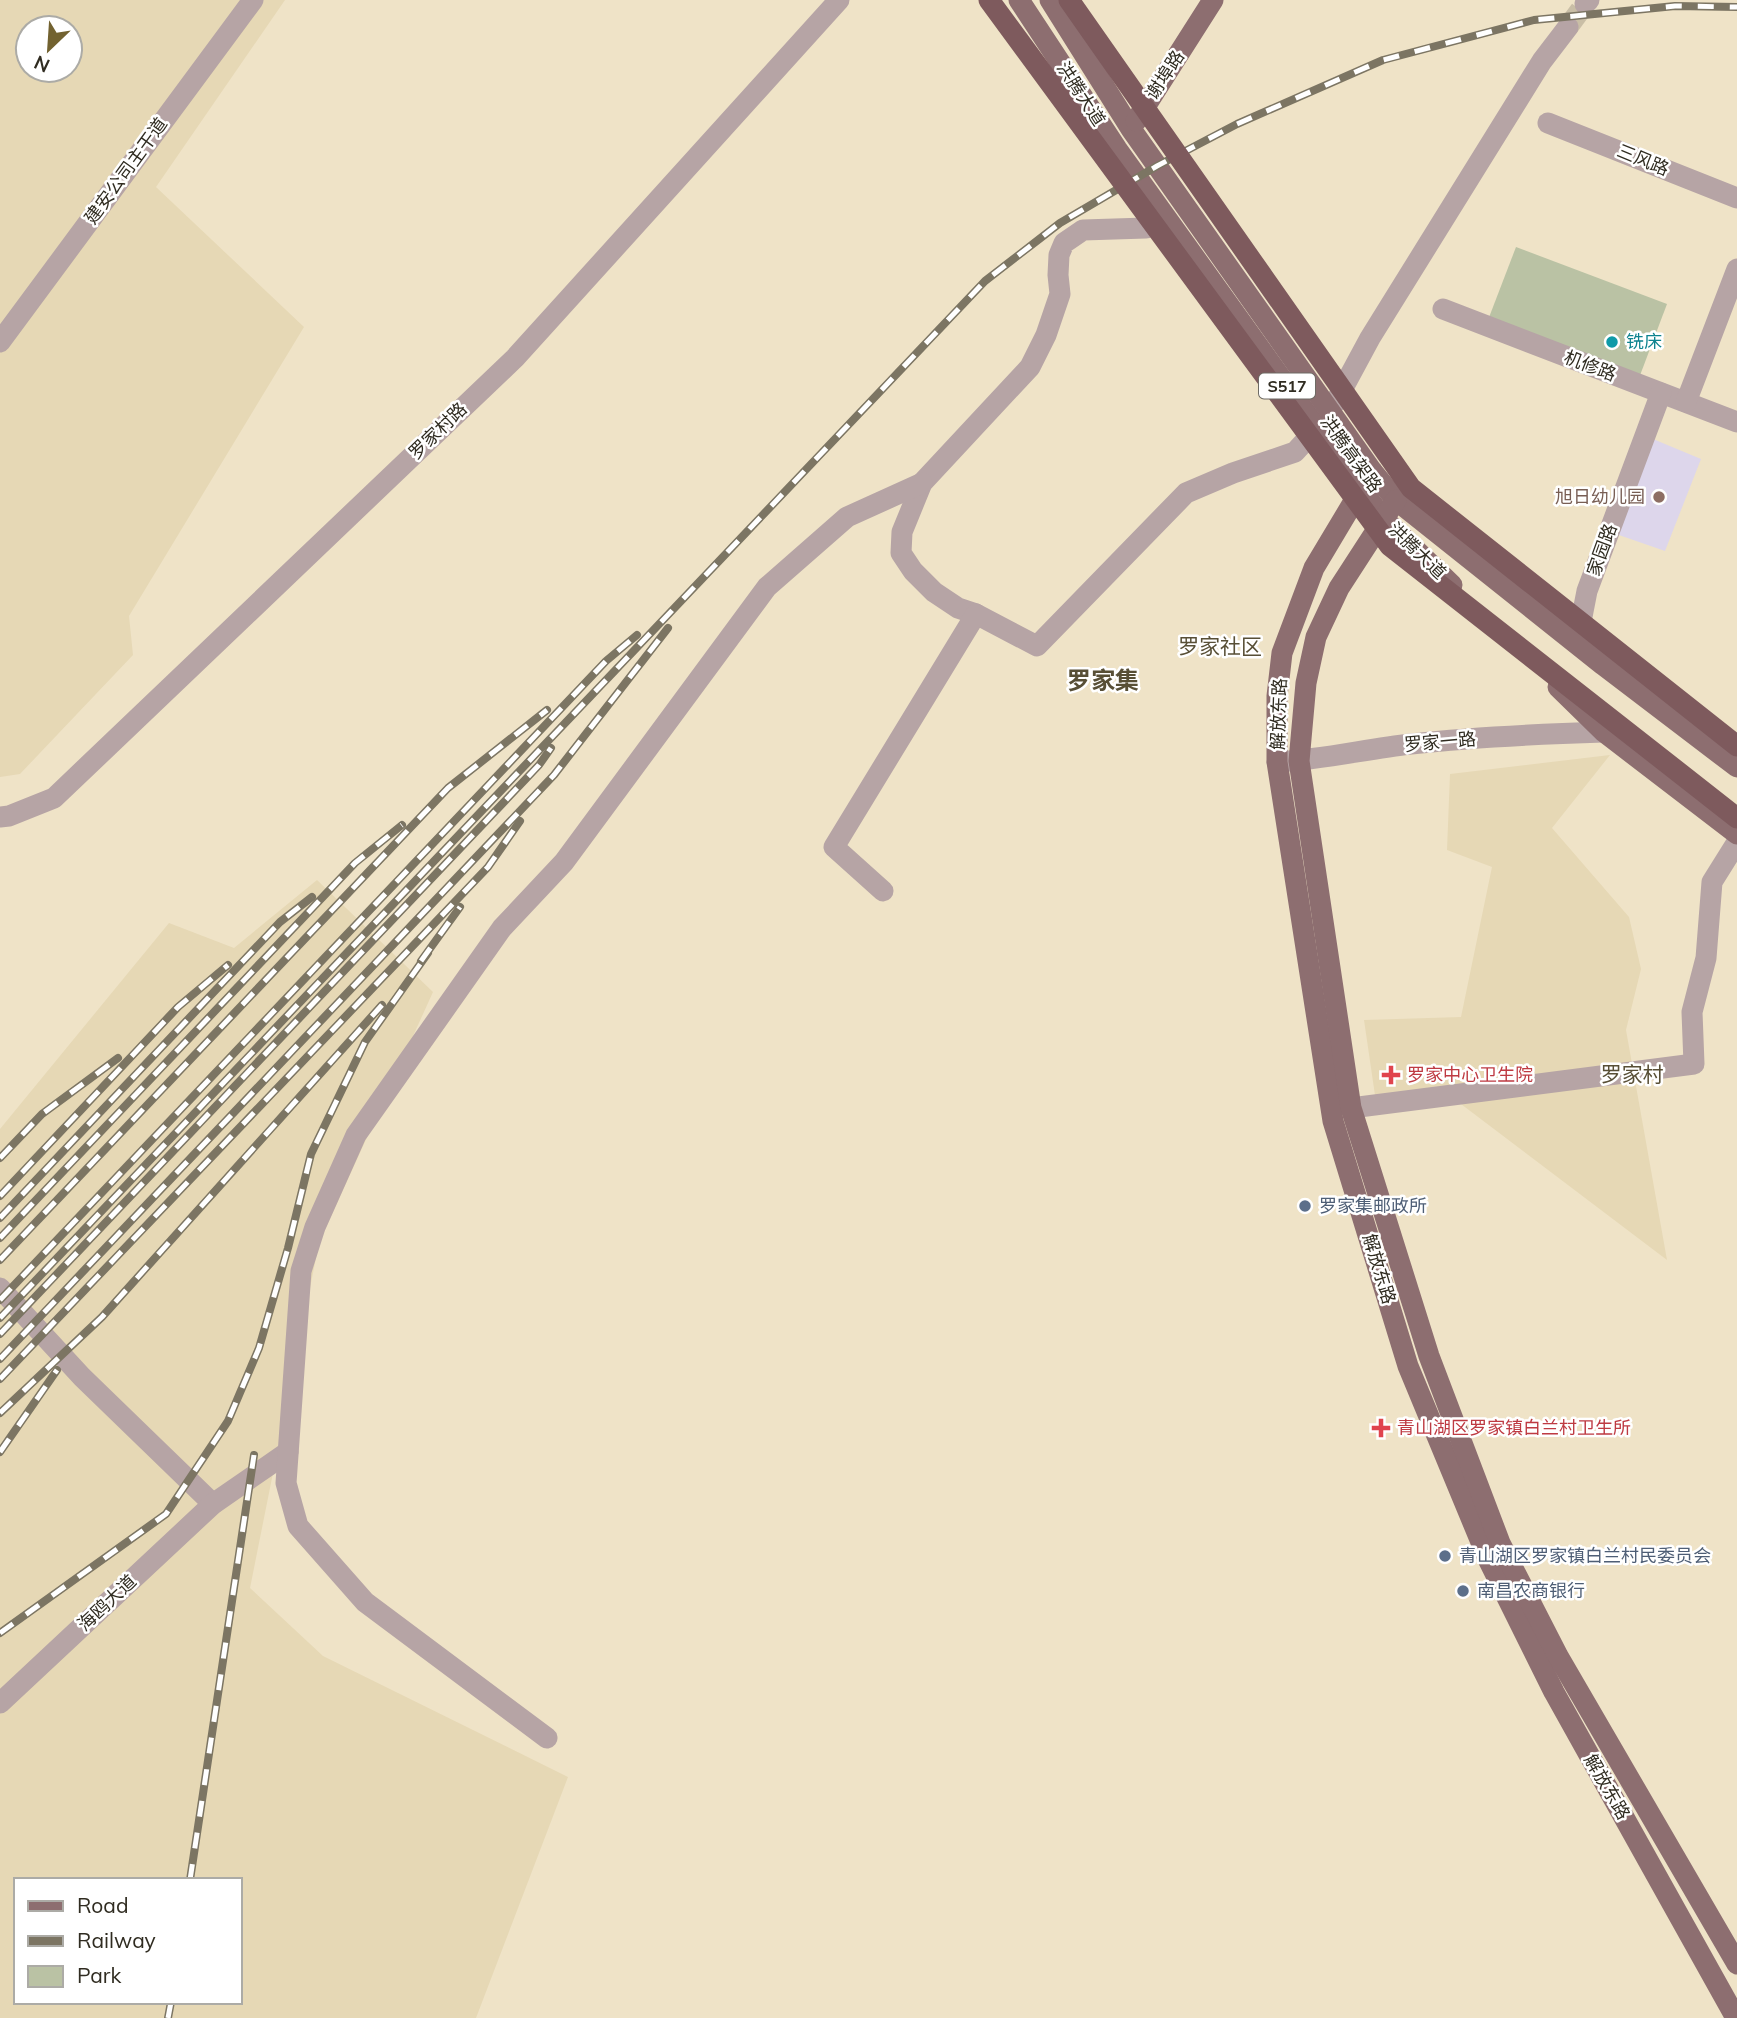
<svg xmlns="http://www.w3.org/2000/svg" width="1737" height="2018" font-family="Mulish,'Noto Sans SC',sans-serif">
<rect width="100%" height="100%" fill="#efe3c7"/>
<g fill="#e6d8b5" fill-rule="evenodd">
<path d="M0,0H285L156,187L304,327L129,616L133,655L20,774L0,777ZM28,28H70V70H28Z"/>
<polygon points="1610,755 1552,828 1629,917 1641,969 1626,1030 1667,1260 1457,1101 1377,1109 1364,1020 1461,1017 1492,867 1447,850 1450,774"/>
<path d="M317,880L433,992L319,1243L250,1588L323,1656L568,1777L476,2018H0V1129L169,923L234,948ZM16,1880H240V2002H16Z"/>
</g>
<polygon fill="#ddd6eb" points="1653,439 1701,459 1665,551 1616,534"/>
<polygon fill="#bac2a4" points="1516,247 1667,304 1639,378 1488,320"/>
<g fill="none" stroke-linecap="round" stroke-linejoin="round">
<polyline stroke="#c9bea6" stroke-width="21" stroke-dasharray="21 10" stroke-linecap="butt" points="1568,27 1585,4"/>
<g stroke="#b6a4a5" stroke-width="21">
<polyline points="1585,4 1589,0"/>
<polyline points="1548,123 1737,198"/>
<polyline points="1443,309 1737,422"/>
<polyline points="0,342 253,0"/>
<polyline points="1686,402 1737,269"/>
<polyline points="1335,403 1370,338 1542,61 1568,27"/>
<polyline points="976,614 958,608 934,592 913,571 901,553 902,532 922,483 1030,367 1046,335 1060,294 1058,275 1059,255 1064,243 1083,230 1146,228"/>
<polyline points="1583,638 1579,632 1587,591 1661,393"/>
<path d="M1277,762C1322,760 1366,749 1411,744C1475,737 1540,734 1604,732"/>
<polyline points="0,817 9,816 54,798 515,358 839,0"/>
<polyline points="883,891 834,847 976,614 1037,646 1186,493 1233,473 1295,452 1317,428"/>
<polyline points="1351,1108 1694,1064 1692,1012 1706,958 1712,882 1737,842"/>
<polyline points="0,1288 82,1377 213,1504"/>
<polyline points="0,1703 213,1504 288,1452"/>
<polyline points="547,1738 365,1602 298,1526 286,1483 301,1271 315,1227 356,1135 502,928 564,862 767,587 847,517 922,483"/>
</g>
<g stroke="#8d6e70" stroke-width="21">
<polyline points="1019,0 1117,149 1360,488 1384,519 1452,585"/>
<polyline points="1050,0 1131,129 1372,471 1396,500 1603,665 1737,767"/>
<polyline points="1136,121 1213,0"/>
<polyline points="1372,471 1314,568 1282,653 1277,696 1277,762 1333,1121 1408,1366 1488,1559 1554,1692 1736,2018"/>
<polyline points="1396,500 1339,588 1316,637 1306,683 1299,761 1351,1108 1429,1356 1500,1543 1558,1656 1737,1964"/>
<polyline points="1558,687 1604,732 1737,834"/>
</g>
<defs>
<g id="rail">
<polyline points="421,961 460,907"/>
<polyline points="0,1158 42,1114 118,1058"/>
<polyline points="0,1196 178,1007 228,965"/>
<polyline points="0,1218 280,922 312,897"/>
<polyline points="0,1238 355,863 402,825"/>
<polyline points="0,1260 448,788 547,710"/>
<polyline points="0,1300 606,661 637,635"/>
<polyline points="0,1318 985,281 1060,223 1157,166 1237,124 1383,60 1534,20 1675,6 1737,7"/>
<polyline points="0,1334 539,765 551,748"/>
<polyline points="0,1359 554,775 668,628"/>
<polyline points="0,1379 488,867 520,821"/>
<polyline points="0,1413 102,1317 382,1005"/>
<polyline points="0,1452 57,1370"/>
<polyline points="0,1633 166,1514 228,1421 259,1348 288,1248 311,1154 365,1042 428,953"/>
<polyline points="190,1880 254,1455"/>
<polyline points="168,2018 171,2002"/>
</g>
</defs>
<use href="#rail" stroke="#7c7563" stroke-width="8"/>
<use href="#rail" stroke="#fff" stroke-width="5" stroke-dasharray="16" stroke-linecap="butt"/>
<g stroke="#7e5a5d" stroke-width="21">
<polyline points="989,0 1390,546 1737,818"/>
<polyline points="1069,0 1411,488 1737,746"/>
</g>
</g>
<circle fill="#0f9aa8" stroke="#fff" stroke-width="2.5" cx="1612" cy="342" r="7"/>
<circle fill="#8d6e63" stroke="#fff" stroke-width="2.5" cx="1659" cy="497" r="7"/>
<g fill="#e0444e" stroke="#fff" stroke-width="2.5">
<path d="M1387.5 1064.5h7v7h7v7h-7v7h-7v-7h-7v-7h7z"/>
<path d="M1377.5 1417.5h7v7h7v7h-7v7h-7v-7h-7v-7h7z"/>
</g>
<g fill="#5c6f8a" stroke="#fff" stroke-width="2.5">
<circle cx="1305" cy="1206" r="7"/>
<circle cx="1445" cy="1556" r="7"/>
<circle cx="1463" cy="1591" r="7"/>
</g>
<g text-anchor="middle" stroke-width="5" stroke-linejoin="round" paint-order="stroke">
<rect fill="#fff" stroke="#6e6b64" stroke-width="2" x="1259" y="373.5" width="56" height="25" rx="5"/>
<g font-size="16" font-weight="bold" fill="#302c21">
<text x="1287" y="392">S517</text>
</g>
<g font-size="18" fill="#302c21" stroke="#fff">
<text transform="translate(1165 75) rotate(-57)" y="6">谢埠路</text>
<text transform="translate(1081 94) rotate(57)" y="6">洪腾大道</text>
<text transform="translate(1643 160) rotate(22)" y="6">三风路</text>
<text transform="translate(126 171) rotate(-54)" y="6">建安公司主干道</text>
<text transform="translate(1590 366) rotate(21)" y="6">机修路</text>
<text transform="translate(438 431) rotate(-44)" y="6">罗家村路</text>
<text transform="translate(1351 454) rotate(54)" y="6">洪腾高架路</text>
<text transform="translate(1602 550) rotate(-70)" y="6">家园路</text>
<text transform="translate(1417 551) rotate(44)" y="6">洪腾大道</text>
<text transform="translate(1279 714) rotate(-88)" y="6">解放东路</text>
<text transform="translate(1440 742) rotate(-5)" y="6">罗家一路</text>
<text transform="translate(1379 1269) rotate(73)" y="6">解放东路</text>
<text transform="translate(107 1603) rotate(-43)" y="6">海鸥大道</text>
<text transform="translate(1607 1787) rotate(60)" y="6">解放东路</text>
</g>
<g font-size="18" fill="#0d838f" stroke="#fff" text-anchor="start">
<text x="1626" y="348">铣床</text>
</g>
<g font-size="18" fill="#785e54" stroke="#fff" text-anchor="end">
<text x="1645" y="503">旭日幼儿园</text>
</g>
<g font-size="18" fill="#be3a42" stroke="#fff" text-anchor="start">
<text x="1407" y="1081">罗家中心卫生院</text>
<text x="1397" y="1434">青山湖区罗家镇白兰村卫生所</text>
</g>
<g font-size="18" fill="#4e5e75" stroke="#fff" text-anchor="start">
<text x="1319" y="1212">罗家集邮政所</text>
<text x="1459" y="1562">青山湖区罗家镇白兰村民委员会</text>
<text x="1477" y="1597">南昌农商银行</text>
</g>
<g font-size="21" fill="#584f36" stroke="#fff">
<text x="1220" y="654">罗家社区</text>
<text x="1632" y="1082">罗家村</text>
</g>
<g font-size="24" font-weight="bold" fill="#584f36" stroke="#fff">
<text x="1103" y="689">罗家集</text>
</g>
</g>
<rect x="14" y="1878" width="228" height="126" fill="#ffffff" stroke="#acaba6" stroke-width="2"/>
<rect x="28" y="1901" width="35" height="10" fill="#8d6e70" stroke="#acaba6" stroke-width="2"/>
<text x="77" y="1913" font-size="21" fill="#302c21">Road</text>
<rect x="28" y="1936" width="35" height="10" fill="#7c7563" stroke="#acaba6" stroke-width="2"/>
<text x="77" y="1948" font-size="21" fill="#302c21">Railway</text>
<rect x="28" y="1966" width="35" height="21" fill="#bac2a4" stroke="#acaba6" stroke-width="2"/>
<text x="77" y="1983" font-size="21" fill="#302c21">Park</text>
<g transform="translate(49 49) rotate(205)"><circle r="33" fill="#ffffff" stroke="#acaba6" stroke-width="2"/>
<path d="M0-5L12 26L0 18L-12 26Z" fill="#726230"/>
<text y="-10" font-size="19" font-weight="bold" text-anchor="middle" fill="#302c21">N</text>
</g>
</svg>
